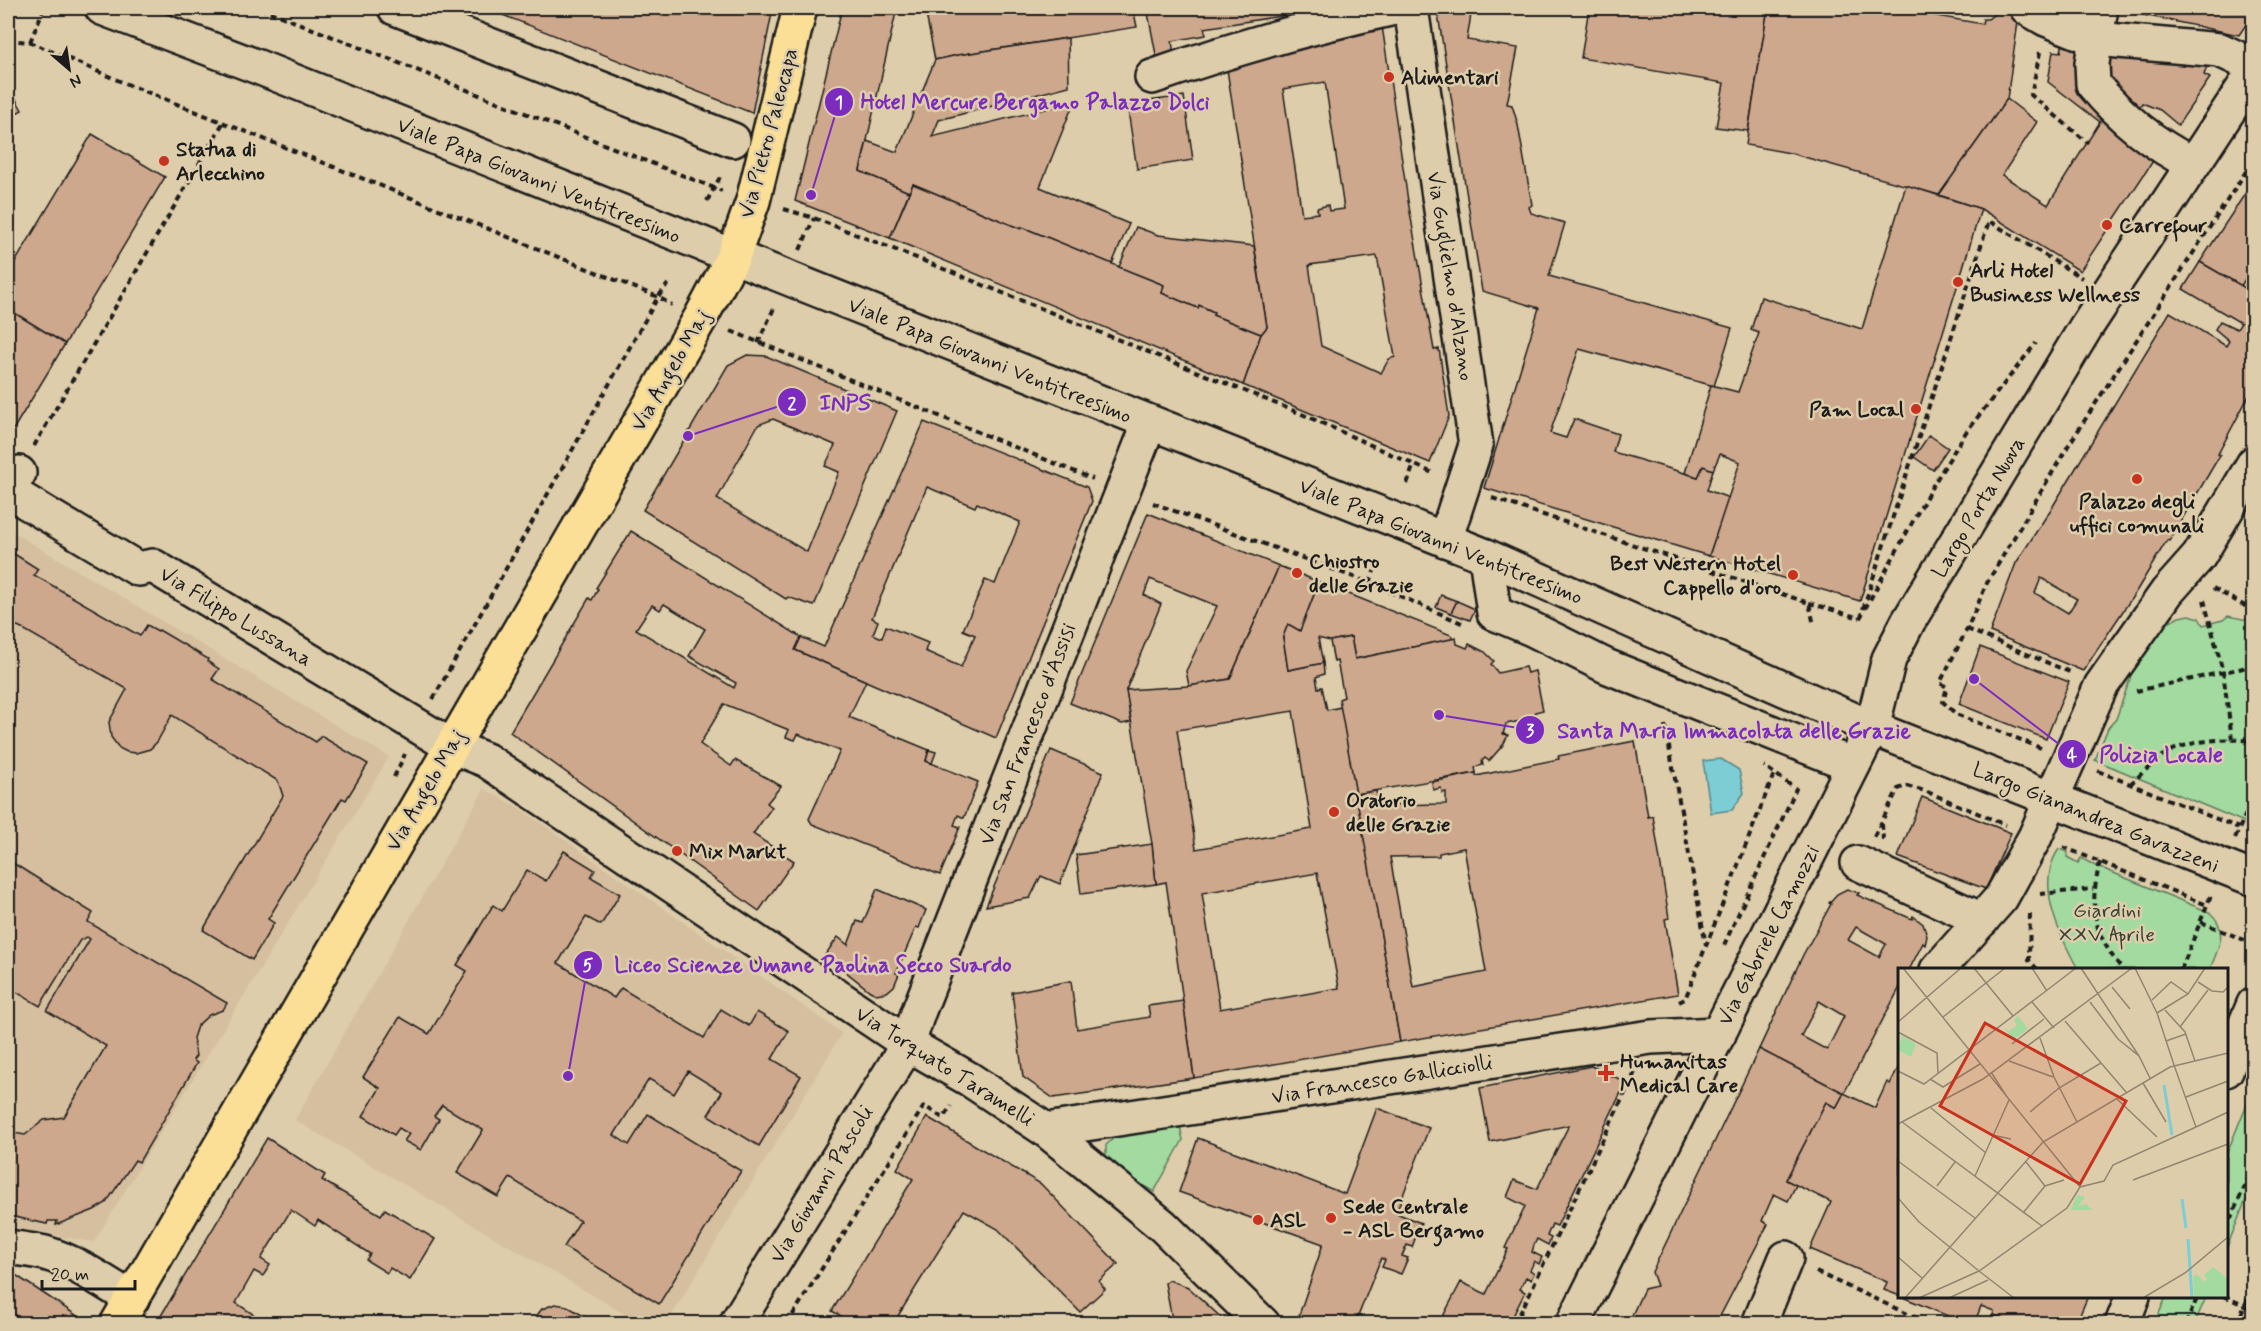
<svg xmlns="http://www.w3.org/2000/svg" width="2261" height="1331" font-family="Mynerve,sans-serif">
<rect width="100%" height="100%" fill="#decdaa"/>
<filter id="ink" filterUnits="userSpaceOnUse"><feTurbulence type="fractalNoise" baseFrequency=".0167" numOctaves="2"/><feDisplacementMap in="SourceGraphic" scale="12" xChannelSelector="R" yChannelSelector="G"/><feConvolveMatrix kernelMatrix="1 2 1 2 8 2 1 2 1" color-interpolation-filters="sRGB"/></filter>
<g filter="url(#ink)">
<g fill="#d5bf9e">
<polygon points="8,529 389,757 94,1242 8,1228"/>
<polygon points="484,789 518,807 842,1033 667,1323 640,1323 295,1120"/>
</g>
<g fill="#a2da9f" stroke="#5f7b5e" stroke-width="1.5">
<polygon points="2190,615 2199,618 2203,625 2223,620 2228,616 2253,621 2253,822 2244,822 2095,760 2108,728 2116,719 2130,679 2132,665 2159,628 2179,617"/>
<path d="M2059,849L2068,852L2067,857L2078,863L2081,858L2094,865L2209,912C2230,929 2218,949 2210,969H2078C2060,936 2034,885 2059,849Z"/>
<polygon points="2253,1089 2253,1182 2227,1247 2227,1153"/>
<polygon points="1179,1121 1183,1140 1154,1192 1108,1164 1106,1155 1106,1145 1116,1136"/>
<polygon points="2166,1297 2166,1296 2206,1297 2195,1323 2155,1323"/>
</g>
<polygon fill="#7ccdd4" stroke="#56868a" stroke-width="1.5" points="1721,759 1739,770 1744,793 1732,810 1711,813 1703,761"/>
<g fill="#cea88d" stroke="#1c1c1c" stroke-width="1.5" fill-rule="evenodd">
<polygon points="485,8 773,8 752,113"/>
<polygon points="842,8 897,8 860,171 909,192 890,238 795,201"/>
<polygon points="941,8 1133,8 1137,27 958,55 935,60 926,14 941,10"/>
<polygon points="1147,8 1333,8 1204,28 1206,35 1172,41 1174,55 1157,60"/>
<polygon points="1437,8 1472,8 1467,40 1518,48 1507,104 1512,105 1518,125 1532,205 1529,207 1531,213 1565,223 1549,276 1732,328 1714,386 1579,349 1550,433 1566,438 1574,419 1618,434 1613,452 1698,477 1703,466 1713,470 1707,490 1729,498 1709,556 1484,488 1539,308 1482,291"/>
<polygon points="1589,8 1661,8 1700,15 1707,9 1706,8 1768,8 1748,131 1716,127 1724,83 1581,58"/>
<polygon points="1768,8 1891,8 1982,24 1983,19 1988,19 1998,11 2019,15 2007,99 1939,195 1790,153 1746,145"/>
<polygon points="2110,8 2254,8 2254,13 2239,35"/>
<path d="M1381,19L1408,201L1434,350L1439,349L1449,416L1430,463L1243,385L1261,334L1267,327L1226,63ZM1325,82L1344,209L1329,211L1328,205L1317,208L1318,213L1302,215L1283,89ZM1377,256L1395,357L1389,359L1381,373L1321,346L1309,265Z"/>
<polygon points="1068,38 1069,86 939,120 932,137 1074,102 1040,187 1129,224 1112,264 1022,227 1021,229 913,184 909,192 860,171 867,141 897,152 935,60 958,55"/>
<polygon points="2063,42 2084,46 2155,158 2080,271 1981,209 1939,195 2007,99 2037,122 2002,175 2048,205 2100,122 2048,82 2053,51 2061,52"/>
<polygon points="2104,49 2207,67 2204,75 2210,78 2178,125 2160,110 2142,103 2135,116 2102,67"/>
<polygon points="8,85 22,110 8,118"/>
<polygon points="1184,96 1193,160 1137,169 1127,104"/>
<polygon points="92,134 165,177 65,344 8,309 8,274"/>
<polygon points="2254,180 2254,264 2241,286 2200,262"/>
<polygon points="913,184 1021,229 1022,227 1164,285 1162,293 1198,308 1199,305 1214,312 1213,315 1261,334 1243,385 890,238"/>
<polygon points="1906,185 1981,209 1860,601 1709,556 1740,462 1720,454 1713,470 1703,466 1698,477 1685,473 1711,385 1738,392 1759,333 1751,330 1761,297 1862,329"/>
<polygon points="1136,227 1158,235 1254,246 1267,327 1261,334 1213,315 1214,312 1199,305 1198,308 1162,293 1164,285 1119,267"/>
<path d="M2200,262L2254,293V386L2218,454L2220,455L2169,541L2167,540L2137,590L2083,671L1990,632L2016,563L2053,506L2170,312L2226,346L2229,341L2215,329L2220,321L2237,329L2241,323L2183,289ZM2041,578L2077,599L2068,613L2035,593Z"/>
<polygon points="8,309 65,344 8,438"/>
<path d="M747,355L766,356L897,411L814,606L788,597L786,599L643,510L728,365ZM773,419L835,445L825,466L839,472L807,552L717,499L758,425Z"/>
<path d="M924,422L1087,487L1092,501L996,738L795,650L801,637L824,647ZM927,487L975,507L977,503L1020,522L995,584L985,580L963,630L975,635L961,667L925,651L928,643L886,626L882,638L873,634L878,621L872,618Z"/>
<polygon points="1929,435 1948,448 1933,470 1914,457"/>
<polygon points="1148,513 1279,566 1230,679 1189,686 1186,671 1217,606 1150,579 1144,595 1161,604 1126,690 1131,722 1122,724 1070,703"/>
<path d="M631,531L801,637L795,650L866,681L849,717L929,750L926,761L978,782L964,818L958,815L954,825L960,827L940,875L812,824L809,819L840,751L798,734L795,740L786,737L789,730L724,704L700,744L731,766L735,760L781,786L767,803L772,807L753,834L794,861L759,911L510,732L589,598L592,600L598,589L596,588ZM664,604L705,629L689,656L736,683L734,688L636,629L652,605L660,610Z"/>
<polygon points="8,550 38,569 34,575 140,636 147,625 158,631 159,630 208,659 207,661 219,669 212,679 316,742 321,736 368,764 346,800 342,798 268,919 274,923 252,960 203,930 283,796 278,781 172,715 157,742 150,749 136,753 127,752 119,748 111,737 109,722 127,689 18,626 8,628"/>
<path d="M1279,566L1319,582L1300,631L1288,624L1283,637L1288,670L1323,663L1324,674L1316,677L1318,688L1322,687L1327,710L1341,707L1400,1042L1194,1078L1166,882L1156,884L1152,844L1126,690L1189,686L1230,679ZM1293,711L1312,829L1196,849L1177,730ZM1317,873L1339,988L1220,1009L1202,893Z"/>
<polygon points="1319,582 1451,635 1453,639 1355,659 1351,637 1330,641 1318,638 1323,663 1288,670 1283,637 1288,624 1300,631"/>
<polygon points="1441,595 1457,601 1451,613 1436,607"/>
<polygon points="1457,601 1475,609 1470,620 1451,613"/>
<polygon points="1351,637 1355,659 1456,638 1457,644 1467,648 1469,644 1485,652 1494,661 1491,664 1498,673 1525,667 1527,673 1535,671 1543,710 1535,712 1536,718 1506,724 1503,734 1508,735 1503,745 1489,761 1485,758 1482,761 1483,765 1475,767 1476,773 1356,794 1339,699 1344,697 1337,661 1334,662 1330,641"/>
<polygon points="1980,647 2069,682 2046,739 1959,704"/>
<path d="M1635,741L1648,817L1653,816L1669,918L1665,919L1678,994L1400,1042L1356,794L1376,791L1379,805L1446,804V792L1442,793L1441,788L1433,790L1432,782L1476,773V776L1559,759L1558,756ZM1464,848L1486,972L1413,987L1390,857L1439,856V853Z"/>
<polygon points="929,750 936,752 932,763 926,761"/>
<polygon points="1051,750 1103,772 1060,884 1041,876 1030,898 986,906"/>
<polygon points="1922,797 2011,833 1986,889 1898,857"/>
<polygon points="1152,844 1156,884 1081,894 1076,855"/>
<polygon points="564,851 595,870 591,877 620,894 601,925 586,917 558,963 614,998 621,988 704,1038 721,1009 749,1026 757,1012 789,1031 772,1059 801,1076 759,1146 708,1115 722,1092 688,1071 674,1094 649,1079 614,1135 629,1145 648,1114 741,1171 659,1304 564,1247 580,1221 510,1178 498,1197 457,1173 483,1130 442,1105 434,1116 439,1119 421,1150 404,1141 409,1134 399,1128 394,1135 363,1116 380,1088 363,1077 400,1017 429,1034 467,971 457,965 493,905 502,911 527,870 546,881"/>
<polygon points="8,860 93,913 88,922 227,1003 223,1010 209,1015 197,1026 193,1038 196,1056 193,1060 197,1063 139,1162 135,1160 106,1203 94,1210 56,1225 57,1221 48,1221 47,1224 10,1216 9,1223 8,1223 8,1132 25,1135 44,1120 64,1117 106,1046 47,1011 90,939 87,937 80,940 40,1006 8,987"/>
<polygon points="877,889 926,910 919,928 916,927 896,973 899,974 894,986 887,992 876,994 870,991 825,955 838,937 848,945 857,921 863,923"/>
<path d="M1847,889L1859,893L1857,895L1912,919L1913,916L1923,924L1927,936L1925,945L1923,943L1909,970H1900V987L1844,1093L1759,1049L1803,955L1831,904L1829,903L1837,894ZM1856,927L1886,944L1879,957L1848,940ZM1819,1001L1844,1016L1827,1050L1801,1036Z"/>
<polygon points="1071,981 1077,1029 1150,1017 1148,1006 1183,1001 1194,1078 1053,1098 1023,1077 1012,992"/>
<polygon points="1759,1049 1844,1093 1836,1108 1826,1102 1786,1180 1796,1185 1788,1201 1774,1194 1762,1221 1768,1224 1716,1324 1628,1324 1644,1289 1657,1286 1652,1272"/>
<polygon points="1900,1064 1900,1296 1884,1290 1887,1282 1810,1249 1831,1202 1786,1180 1826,1102 1836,1108 1844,1093 1875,1108 1887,1082 1890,1084"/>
<polygon points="1591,1066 1626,1082 1557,1226 1552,1224 1547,1236 1551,1238 1548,1245 1537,1239 1534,1245 1532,1252 1542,1257 1539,1264 1534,1261 1532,1266 1530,1270 1534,1273 1531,1280 1526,1277 1520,1289 1525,1292 1509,1324 1439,1324 1461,1282 1486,1294 1508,1249 1505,1248 1525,1206 1507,1197 1514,1180 1537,1189 1569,1125 1490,1142 1480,1088"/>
<polygon points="1377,1108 1429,1128 1396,1213 1421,1223 1412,1247 1407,1245 1402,1256 1408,1258 1401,1274 1382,1267 1385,1260 1381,1258 1355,1324 1296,1324 1323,1244 1179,1192 1198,1138 1345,1194"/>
<polygon points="927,1117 1041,1184 1118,1264 1099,1281 1105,1289 1080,1312 998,1229 964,1210 893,1324 854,1324 832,1311 913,1179 897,1169"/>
<polygon points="267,1138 325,1175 322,1180 335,1188 381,1215 385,1209 435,1239 410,1280 390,1268 387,1273 366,1260 370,1254 318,1220 315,1226 291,1210 261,1259 270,1265 263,1276 254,1271 236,1303 268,1324 156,1324"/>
<polygon points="11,1272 76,1315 71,1324 8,1324 8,1298"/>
<polygon points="1169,1280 1188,1287 1228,1324 1173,1324 1165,1283"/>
<polygon points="1900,1296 2088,1296 2079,1317 2071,1324 2018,1324 1993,1315 1994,1311 1981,1306 1975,1322 1977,1324 1967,1324"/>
<polygon points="555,1304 567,1306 597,1324 530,1324 542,1309"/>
</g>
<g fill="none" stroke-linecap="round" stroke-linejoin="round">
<defs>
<g id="minor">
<polyline points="102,8 258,67 1486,556 1872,728 2254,879"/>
<polyline points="395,8 733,140"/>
<polyline points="1411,8 1476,445 1445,540"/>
<polyline points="2027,8 2046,19 2096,39 2220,50 2254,66"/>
<path d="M2101,8L2092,63L2093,84C2121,118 2153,144 2193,164"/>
<path d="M1152,77C1232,49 1313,26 1395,8"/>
<polyline points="19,473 8,491 138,569 153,566 451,746 486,760 908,1044 969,1079 1046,1130 1163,1226 1263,1324"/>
<polyline points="1486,556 1494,613 1532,629 1606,666 1853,765"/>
<polyline points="1858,863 1982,920"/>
<polyline points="1937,970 2001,898 2035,837 2101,686 2167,592 2199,556 2254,463"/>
<polyline points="2226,1070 2254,1004"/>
<polyline points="1046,1130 1651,1037 1719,1034"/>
<path d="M8,1247C20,1249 33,1250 45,1253C76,1262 104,1282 132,1299"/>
<polyline points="736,1324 908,1044 918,1013 1149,424"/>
<polyline points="1573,1324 1872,728 1889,659 1908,622 2086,327 2254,72"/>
<polyline points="1759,1324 1786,1258"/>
<polyline points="2122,1324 2133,1296"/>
</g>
<polyline id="major" points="117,1324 701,317 733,257 753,201 800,8"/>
</defs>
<use href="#minor" stroke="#1c1c1c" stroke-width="38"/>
<use href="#major" stroke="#1c1c1c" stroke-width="38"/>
<g stroke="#1c1c1c" stroke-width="4" stroke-dasharray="6 4.5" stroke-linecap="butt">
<polyline points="260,8 722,191"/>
<polyline points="8,40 30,42 122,82 658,297 672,305"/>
<polyline points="30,42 44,8"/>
<polyline points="2040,52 2031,95 2088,143"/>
<polyline points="707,201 719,179 724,181"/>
<polyline points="784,209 814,218 919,259 1304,415 1435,474"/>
<polyline points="800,250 814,218"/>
<polyline points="731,331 1093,479"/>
<polyline points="758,343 775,306"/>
<polyline points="34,446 223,123"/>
<polyline points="1407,484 1414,464"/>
<polyline points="1492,498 1809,603 1814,625"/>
<polyline points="1153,503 1370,583 1464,624"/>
<polyline points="1370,583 1374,571"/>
<polyline points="2213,588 2254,611"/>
<polyline points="2204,600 2223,672 2232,739"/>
<polyline points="1809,603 1860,618"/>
<polyline points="1863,609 1989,221 2082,278"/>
<polyline points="1860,618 1930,490 1966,432 2036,343"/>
<polyline points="1967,629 2072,673"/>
<polyline points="2136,691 2243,668 2254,657"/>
<polyline points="433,699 658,297 668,284"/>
<polyline points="1665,725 1706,945"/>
<polyline points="2041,748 1956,714 1943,702 1947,687 1940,683 1967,629 1987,583 2068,446 2254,159"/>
<polyline points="2098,771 2239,828"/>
<polyline points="394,777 405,754"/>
<path d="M2130,784C2143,773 2156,759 2171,751C2196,739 2226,738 2254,741"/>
<polyline points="2247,811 2254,815"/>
<polyline points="1882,824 1883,840"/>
<polyline points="1874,837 1898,789 1907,786 1925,791 2006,825"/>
<polyline points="2235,838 2254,796"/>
<polyline points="2063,847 2207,905"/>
<path d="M2100,862C2089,908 2092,932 2123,970"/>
<polyline points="2040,894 2093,889"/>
<polyline points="2030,914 2029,960 2038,970"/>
<polyline points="2201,922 2254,944"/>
<polyline points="1724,945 1796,789 1764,766"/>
<polyline points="2181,970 2211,895"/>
<polyline points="1679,1002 1685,999 1774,774"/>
<polyline points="2226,1229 2254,1165"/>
<polyline points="1816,1272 1930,1324"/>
<polyline points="2224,1296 2254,1310"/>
<polyline points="787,1324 924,1106 943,1118 951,1106"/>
<polyline points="1515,1324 1635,1072"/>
<polyline points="2186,1324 2198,1296"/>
<polyline points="2237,1324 2254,1284"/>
</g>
<use href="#minor" stroke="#decdaa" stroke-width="33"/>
<use href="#major" stroke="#fbdf96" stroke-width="33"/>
</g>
</g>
<g fill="#c8321e" stroke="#decdaa" stroke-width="2">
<circle cx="1389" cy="77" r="6"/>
<circle cx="164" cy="161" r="6"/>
<circle cx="2107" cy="225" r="6"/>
<circle cx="1958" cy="282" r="6"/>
<circle cx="1916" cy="409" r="6"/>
<circle cx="2137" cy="479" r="6"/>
<circle cx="1297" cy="573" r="6"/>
<circle cx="1793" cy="575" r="6"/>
<circle cx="1334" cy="812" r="6"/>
<circle cx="677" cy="851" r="6"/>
<path d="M1603 1064h6v6h6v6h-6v6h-6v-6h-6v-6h6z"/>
<circle cx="1331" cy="1218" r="6"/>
<circle cx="1258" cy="1220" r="6"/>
</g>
<g text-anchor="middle" stroke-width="5" stroke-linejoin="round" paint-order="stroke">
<g font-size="21" font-weight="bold" fill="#1c1c1c" stroke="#decdaa" text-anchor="start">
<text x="1401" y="84">Alimentari</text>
<text x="176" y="156">Statua di<tspan x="176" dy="24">Arlecchino</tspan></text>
<text x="2119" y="232">Carrefour</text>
<text x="1970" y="277">Arli Hotel<tspan x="1970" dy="24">Business Wellness</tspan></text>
<text x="1904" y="416" text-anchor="end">Pam Local</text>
<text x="2137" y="508" text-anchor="middle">Palazzo degli<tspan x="2137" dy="24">uffici comunali</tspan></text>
<text x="1309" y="568">Chiostro<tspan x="1309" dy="24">delle Grazie</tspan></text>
<text x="1781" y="570" text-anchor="end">Best Western Hotel<tspan x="1781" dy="24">Cappello d'oro</tspan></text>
<text x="1346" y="807">Oratorio<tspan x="1346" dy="24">delle Grazie</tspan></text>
<text x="689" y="858">Mix Markt</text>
<text x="1620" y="1068">Humanitas<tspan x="1620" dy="24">Medical Care</tspan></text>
<text x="1343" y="1213">Sede Centrale<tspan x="1343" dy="24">- ASL Bergamo</tspan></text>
<text x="1270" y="1227">ASL</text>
</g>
<g font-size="21" fill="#1c1c1c" stroke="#decdaa">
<text transform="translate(768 133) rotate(-75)" y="7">Via Pietro Paleocapa</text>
<text transform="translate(539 180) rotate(22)" y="7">Viale Papa Giovanni Ventitreesimo</text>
<text transform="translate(1451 276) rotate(81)" y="7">Via Guglielmo d'Alzano</text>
<text transform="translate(990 360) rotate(22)" y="7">Viale Papa Giovanni Ventitreesimo</text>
<text transform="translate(670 370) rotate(-60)" y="7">Via Angelo Maj</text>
<text transform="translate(1978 507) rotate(-59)" y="7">Largo Porta Nuova</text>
<text transform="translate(1441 541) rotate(22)" y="7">Viale Papa Giovanni Ventitreesimo</text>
<text transform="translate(236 616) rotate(31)" y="7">Via Filippo Lussana</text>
<text transform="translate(1027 734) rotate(-69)" y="7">Via San Francesco d'Assisi</text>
<text transform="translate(425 790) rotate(-60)" y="7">Via Angelo Maj</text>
<text transform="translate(2096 817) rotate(22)" y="7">Largo Gianandrea Gavazzeni</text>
<text transform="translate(1768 935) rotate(-63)" y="7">Via Gabriele Camozzi</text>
<text transform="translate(945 1066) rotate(32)" y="7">Via Torquato Taramelli</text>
<text transform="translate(1382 1079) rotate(-9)" y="7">Via Francesco Gallicciolli</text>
<text transform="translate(821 1184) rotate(-59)" y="7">Via Giovanni Pascoli</text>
</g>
<g font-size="21" fill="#374236" stroke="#decdaa">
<text x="2107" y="917">Giardini<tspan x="2107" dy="24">XXV Aprile</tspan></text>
</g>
</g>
<g transform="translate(1898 968)">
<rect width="330" height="330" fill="#decdaa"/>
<path d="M120,48L130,61L115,72L106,59L111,63L119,57L116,52ZM4,68L18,76L13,89L0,82ZM179,227L187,229L180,238L188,236L195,242H173ZM315,299L330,311V330H296L295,309L299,306L306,314L309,311L306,307Z" fill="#a2da9f"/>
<path fill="none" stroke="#7ccdd4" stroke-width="3" d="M266,117L274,167M284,231L288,260M290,271L294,330"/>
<path fill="none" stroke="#908671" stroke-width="1.5" d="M5,0L182,219M76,0L115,48M134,0L149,23M183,0L241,88M237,0L259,45L276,97M300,14L314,23L325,24L330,19M214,19L232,41M254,32L273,14L290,26M134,34L156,60M192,34L220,71L241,88L252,110M267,42L287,64L297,93M259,45L290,26L307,0M45,49L107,0M167,53L228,124M0,54L63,0M282,59L310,22M0,64L39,85L40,105M142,70L156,109L179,154M268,73L288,66M114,76L146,51M111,93L155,109M0,103L26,116L178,0M93,104L109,129M32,111L45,119L82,96M245,115L268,154M288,129L330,113M219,131L259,169M33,140L88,185M132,144L161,120L203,95M4,154L144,258M0,156L85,111L234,0M298,159L330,144M94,167L113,171M0,193L77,250M128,194L147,218M77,208L111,132M235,212L330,176M39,218L57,194M0,230L21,254L81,303M125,245L147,218L166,212M0,289L24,310M81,303L116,330M7,330L145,174L272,99L330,85M21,330L81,303L169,240L182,219L206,213L215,197L298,159L276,97M51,330L90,312M245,330L287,305L330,269"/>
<path fill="#c8321e" fill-opacity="0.15" stroke="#c8321e" stroke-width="3" d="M87,55L228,133L182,216L42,138Z"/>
<rect width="330" height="330" fill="none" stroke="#1c1c1c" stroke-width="3"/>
</g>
<path fill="none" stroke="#7b2cbf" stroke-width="2" d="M811 195L839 102M688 436L792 402M1439 715L1530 730M1974 679L2072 754M568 1076L588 965"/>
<g fill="#7b2cbf" stroke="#decdaa" stroke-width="2">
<circle cx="811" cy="195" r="6"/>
<circle cx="688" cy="436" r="6"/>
<circle cx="1439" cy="715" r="6"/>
<circle cx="1974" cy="679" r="6"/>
<circle cx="568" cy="1076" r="6"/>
<circle cx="839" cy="102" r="15"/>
<circle cx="792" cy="402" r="15"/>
<circle cx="1530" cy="730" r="15"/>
<circle cx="2072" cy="754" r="15"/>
<circle cx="588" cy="965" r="15"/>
</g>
<g font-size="18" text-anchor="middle" font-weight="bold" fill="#fff">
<text x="839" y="108">1</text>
<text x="792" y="409">2</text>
<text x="1530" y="736">3</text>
<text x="2072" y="761">4</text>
<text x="588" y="971">5</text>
</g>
<g font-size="22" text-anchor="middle" font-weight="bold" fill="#7b2cbf" stroke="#decdaa" stroke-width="5" stroke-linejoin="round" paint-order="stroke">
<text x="1035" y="109">Hotel Mercure Bergamo Palazzo Dolci</text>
<text x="845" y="410">INPS</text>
<text x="1734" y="738">Santa Maria Immacolata delle Grazie</text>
<text x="2161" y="762">Polizia Locale</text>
<text x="813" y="972">Liceo Scienze Umane Paolina Secco Suardo</text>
</g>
<rect width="2261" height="1331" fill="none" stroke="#decdaa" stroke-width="30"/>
<rect x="15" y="15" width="2231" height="1301" fill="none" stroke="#1c1c1c" stroke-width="2" filter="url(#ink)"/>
<g transform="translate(69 69) rotate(151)" stroke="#decdaa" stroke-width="4.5" paint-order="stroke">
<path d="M0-4.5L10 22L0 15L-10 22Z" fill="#1c1c1c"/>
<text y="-9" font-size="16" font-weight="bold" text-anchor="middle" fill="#1c1c1c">N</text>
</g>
<path d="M42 1280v9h93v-9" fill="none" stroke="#1c1c1c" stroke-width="3"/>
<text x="51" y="1280" font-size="18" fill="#1c1c1c" stroke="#decdaa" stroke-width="4.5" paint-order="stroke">20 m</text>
</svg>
